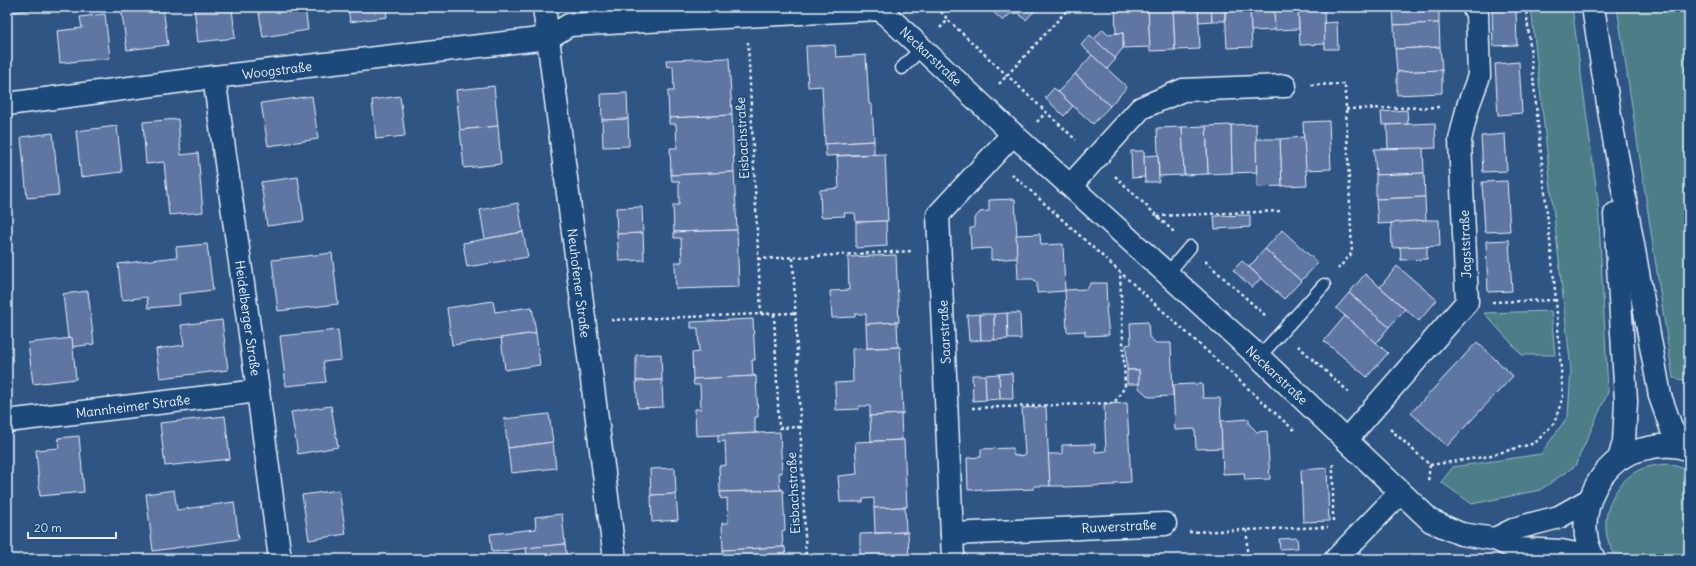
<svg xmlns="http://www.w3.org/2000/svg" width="1696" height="566" font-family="Delius,sans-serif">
<rect width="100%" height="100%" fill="#2f5585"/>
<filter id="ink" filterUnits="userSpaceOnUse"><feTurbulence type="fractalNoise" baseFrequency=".025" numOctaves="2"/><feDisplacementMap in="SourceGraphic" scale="8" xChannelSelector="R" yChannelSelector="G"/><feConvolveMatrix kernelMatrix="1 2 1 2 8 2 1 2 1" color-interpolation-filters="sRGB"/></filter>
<g filter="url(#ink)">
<g fill="#4e7e88" stroke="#9bb8c0">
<polygon points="1531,7 1572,7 1598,201 1608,392 1575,466 1540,490 1472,504 1441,482 1453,467 1541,454 1568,416 1571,370"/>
<polygon points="1617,7 1683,7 1689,117 1689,381 1673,378"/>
<polygon points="1551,311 1555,355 1522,355 1484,313"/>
<path d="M1669,464L1689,470V559H1619C1595,534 1606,491 1634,473C1644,466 1657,465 1669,464Z"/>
</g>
<g fill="#5e76a3" stroke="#e8f1f8">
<polygon points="7,7 43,7 43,8 7,13"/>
<polygon points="121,7 163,7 168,45 127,50"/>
<polygon points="194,7 232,7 235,38 198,42"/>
<polygon points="258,7 305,7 308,30 263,37"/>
<polygon points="348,7 386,7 387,17 350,22"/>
<polygon points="422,7 458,7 422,11"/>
<polygon points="988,7 1038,7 1026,20 1018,13 1010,14 1003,21"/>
<polygon points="1115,7 1148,7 1150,47 1123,48 1123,33 1116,33"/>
<polygon points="1148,7 1173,7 1175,50 1150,51"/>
<polygon points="1173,7 1198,7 1200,49 1175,50"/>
<polygon points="1198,7 1211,7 1212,21 1199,22"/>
<polygon points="1211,7 1225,7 1225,21 1212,21"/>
<polygon points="1225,7 1250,7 1252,47 1227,48"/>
<polygon points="1250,7 1274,7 1275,30 1251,31"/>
<polygon points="1274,7 1298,7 1299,29 1275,30"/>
<polygon points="1298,7 1324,7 1325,44 1300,45"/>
<polygon points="1393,7 1439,7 1439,23 1394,25"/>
<polygon points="1492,7 1516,7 1517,45 1493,46"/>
<polygon points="105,14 110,58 60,63 57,31 82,28 80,17"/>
<polygon points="1337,22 1338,49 1325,49 1324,23"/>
<polygon points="1439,23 1440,47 1395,49 1394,25"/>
<polygon points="1103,29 1108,34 1123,33 1123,48 1115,58 1094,39"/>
<polygon points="1090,35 1116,59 1107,69 1081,45"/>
<polygon points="835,45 836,57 866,55 869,104 872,104 874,141 825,144 822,86 808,87 806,46"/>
<polygon points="1440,47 1442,70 1397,72 1395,49"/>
<polygon points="1092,55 1127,87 1110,106 1075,74"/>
<polygon points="729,58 732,115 669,118 668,91 674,91 673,66 667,67 666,60"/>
<polygon points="1519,62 1522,113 1498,115 1495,64"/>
<polygon points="1442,70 1442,93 1397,95 1397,72"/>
<polygon points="1075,74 1110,106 1093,124 1058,92"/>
<polygon points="494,86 498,126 460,130 456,90"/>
<polygon points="1054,88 1073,106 1064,116 1045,98"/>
<polygon points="627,93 628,119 602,120 601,94"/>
<polygon points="312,96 318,139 268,146 261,103"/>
<polygon points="400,96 405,136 376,139 372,100"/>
<polygon points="1407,110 1408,124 1382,125 1381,112"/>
<polygon points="732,115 734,172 671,175 670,148 677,148 676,124 669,124 669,118"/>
<polygon points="178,119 181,155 198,153 203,212 169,215 164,162 146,164 143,122"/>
<polygon points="628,119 629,146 603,147 602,120"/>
<polygon points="1329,121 1331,169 1305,170 1303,122"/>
<polygon points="1435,123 1436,148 1388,150 1387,125"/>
<polygon points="1256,124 1257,172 1232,173 1231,125"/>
<polygon points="1231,125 1232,173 1208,174 1206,126"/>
<polygon points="117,126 122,172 81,177 76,131"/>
<polygon points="498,126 501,164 464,168 460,130"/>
<polygon points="1206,126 1208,174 1184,175 1182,127"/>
<polygon points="1182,127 1184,175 1159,176 1157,128"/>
<polygon points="53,133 59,195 27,198 21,137"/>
<polygon points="1505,134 1507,171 1483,172 1481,136"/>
<polygon points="1304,137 1307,185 1282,186 1280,139"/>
<polygon points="1256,139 1280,139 1282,186 1257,187"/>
<polygon points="874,141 874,154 826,156 825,144"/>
<polygon points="1423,148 1424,173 1376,175 1374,149"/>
<polygon points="1131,151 1144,151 1145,177 1132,178"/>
<polygon points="885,154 888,221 856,222 855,213 844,213 845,216 821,217 820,190 839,188 837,156"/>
<polygon points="1158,155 1159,182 1145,182 1144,156"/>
<polygon points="734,172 737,230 674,232 673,205 679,205 679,181 672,181 671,175"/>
<polygon points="1424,173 1425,197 1376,199 1376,175"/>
<polygon points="298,177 304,221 267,226 261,182"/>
<polygon points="1507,181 1510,231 1485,232 1482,182"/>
<polygon points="1425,197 1426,221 1378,224 1376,199"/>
<polygon points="1015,199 1018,258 991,260 991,248 971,249 970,228 974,228 974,219 980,212 989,211 989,200"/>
<polygon points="518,203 523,232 485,239 480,210"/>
<polygon points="642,207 643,233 617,234 616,208"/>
<polygon points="1250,215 1250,227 1215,229 1214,216"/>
<polygon points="1426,220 1439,220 1440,246 1392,248 1391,223"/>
<polygon points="886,221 887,246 856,248 856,222"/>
<polygon points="737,230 739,287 676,289 675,262 682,262 681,238 674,238 674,232"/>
<polygon points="1282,230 1318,263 1301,281 1265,249"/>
<polygon points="523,232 528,257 467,267 463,243"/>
<polygon points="643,233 644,260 619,261 617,234"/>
<polygon points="1040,234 1041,245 1063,244 1065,291 1037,293 1037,283 1033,279 1018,279 1016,235"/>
<polygon points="1509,240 1512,291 1488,292 1486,241"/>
<polygon points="207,244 213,290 179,294 180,305 148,308 147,297 122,300 118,264 177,257 176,247"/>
<polygon points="1427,246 1427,259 1401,260 1400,247"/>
<polygon points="1265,249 1301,281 1284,299 1249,267"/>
<polygon points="332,253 338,304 278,311 272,260"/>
<polygon points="896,255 899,322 866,324 866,314 855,314 855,317 832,318 830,291 849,290 848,257"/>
<polygon points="1242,261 1261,278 1252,288 1233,270"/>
<polygon points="1397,266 1437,300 1419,321 1380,287"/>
<polygon points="1365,274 1405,309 1389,327 1349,293"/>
<polygon points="1091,283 1106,283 1107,308 1106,308 1109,335 1085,336 1085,331 1067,332 1065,290 1087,289"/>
<polygon points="88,291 94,344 72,347 72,338 68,338 63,294"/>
<polygon points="1349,293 1389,327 1376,343 1336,308"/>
<polygon points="493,301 495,312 532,307 536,333 452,345 447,308"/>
<polygon points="1007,313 1020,313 1021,339 1008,339"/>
<polygon points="1007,313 1008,339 994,340 994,314"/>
<polygon points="980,314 981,340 969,341 967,315"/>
<polygon points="980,314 994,314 994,340 981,340"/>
<polygon points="1345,316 1388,353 1367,377 1324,341"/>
<polygon points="753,319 755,360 752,360 753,375 756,376 693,379 692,353 699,352 698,328 691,328 691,322"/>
<polygon points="222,320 228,370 160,378 156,349 184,345 181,325"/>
<polygon points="897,322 898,347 867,348 866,324"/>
<polygon points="1148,322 1149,337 1156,343 1171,343 1173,396 1149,397 1139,388 1139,370 1127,370 1126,345 1131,344 1130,323"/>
<polygon points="338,330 341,360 323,362 326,382 286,386 280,336"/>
<polygon points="536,333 540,365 505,370 501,338"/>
<polygon points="72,338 76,379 33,384 28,343"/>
<polygon points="1477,342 1513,376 1447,446 1411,413"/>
<polygon points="900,347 903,414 870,416 870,406 859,406 859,409 836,410 835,383 853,382 852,349"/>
<polygon points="661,354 662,380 636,381 636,355"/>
<rect x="1127" y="370" width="12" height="14"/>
<polygon points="1012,373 1013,399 1000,399 999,374"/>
<polygon points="999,374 1000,399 986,400 985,375"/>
<polygon points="972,375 985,375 986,400 973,401"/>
<polygon points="756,376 758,417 755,417 755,432 758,433 696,436 695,409 701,409 700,385 694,385 693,379"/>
<polygon points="662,380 663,407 638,408 636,381"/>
<polygon points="1193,384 1202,384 1203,398 1220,398 1222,448 1196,449 1195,429 1175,430 1173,385"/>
<polygon points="1127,403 1131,482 1115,483 1115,485 1064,487 1064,486 1050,486 1048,454 1062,454 1062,445 1095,444 1095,452 1106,451 1104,404"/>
<polygon points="331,406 338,447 298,454 291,412"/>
<polygon points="1046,407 1050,486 1034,486 1034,489 982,491 982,489 968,490 967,458 981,457 981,449 1013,448 1014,456 1025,455 1022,408"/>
<polygon points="549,414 553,442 508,448 504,419"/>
<polygon points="901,414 902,440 871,441 870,416"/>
<polygon points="225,416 230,459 165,466 160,423"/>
<polygon points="1249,419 1249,424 1257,432 1267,431 1270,479 1245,480 1244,473 1223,474 1221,421"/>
<polygon points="780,432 782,473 779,473 780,488 783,490 720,492 719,466 726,465 725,441 718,442 718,435"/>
<polygon points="79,436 84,492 40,496 36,450 59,448 58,438"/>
<polygon points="904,440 907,507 874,508 874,498 863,499 863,502 840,502 838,476 857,474 855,442"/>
<polygon points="553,442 556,468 511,473 508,448"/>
<polygon points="675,468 676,494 651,495 650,469"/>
<polygon points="1327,468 1329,521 1303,522 1301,470"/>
<polygon points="174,490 177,510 234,502 239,539 153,551 146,494"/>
<polygon points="339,490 346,534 309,540 302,495"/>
<polygon points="783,490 785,530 782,531 783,546 785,547 723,550 722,523 728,523 727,498 721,499 720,492"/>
<polygon points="676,494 678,520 652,522 651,495"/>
<polygon points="905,507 906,532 875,533 874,508"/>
<polygon points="562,514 565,544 492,552 490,534 536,529 535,517"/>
<polygon points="908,532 909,559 860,559 860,534"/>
<polygon points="1297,538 1298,548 1280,549 1279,539"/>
<polygon points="565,544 567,559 527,559 526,548"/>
<polygon points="785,547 786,559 730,559 730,556 723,556 723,550"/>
<polygon points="1224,556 1224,558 1240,557 1240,559 1172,559"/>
</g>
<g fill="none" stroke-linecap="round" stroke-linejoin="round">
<defs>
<g id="lane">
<polyline points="902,68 922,48"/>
<polyline points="1168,273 1190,247"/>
<polyline points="1259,357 1324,285"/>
</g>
<g id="street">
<polyline points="544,7 615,559"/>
<polyline points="214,77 258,391 280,559"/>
<polyline points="7,104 214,77 548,38 569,25 880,9 1013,134 1259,357 1431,521 1461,534 1495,539 1517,549 1561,551 1592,557"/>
<polyline points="1071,185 1141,108 1183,90 1285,86"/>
<polyline points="7,421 258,391"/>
<polyline points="1346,440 1467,302 1460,140 1468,106 1479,76 1477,13 1473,7"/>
<polyline points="952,534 1165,524"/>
<polyline points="1495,539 1517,528 1559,517 1589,500"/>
<polyline points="953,559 938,215 1013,134"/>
<polyline points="1336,559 1400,493"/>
</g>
<g id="secondary">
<polyline points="1593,7 1610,116 1660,396 1672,430 1686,448"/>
<polyline points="1615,214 1626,401 1624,442 1619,459"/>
<path d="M1594,559C1575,526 1590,482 1618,460C1628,453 1641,449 1653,447C1664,445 1678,445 1689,450"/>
</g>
</defs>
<use href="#lane" stroke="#e8f1f8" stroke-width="15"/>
<use href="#street" stroke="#e8f1f8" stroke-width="25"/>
<use href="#secondary" stroke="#e8f1f8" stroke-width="25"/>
<g stroke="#e8f1f8" stroke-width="2.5" stroke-dasharray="3 3" stroke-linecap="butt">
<polyline points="937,7 948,20 1076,140"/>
<polyline points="1342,7 1342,10"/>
<polyline points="940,28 948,20"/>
<polyline points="999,84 1070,7"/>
<polyline points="1311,85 1345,84 1352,253 1338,269"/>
<polyline points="1346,109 1442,107"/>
<polyline points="1037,122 1046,112"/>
<polyline points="1012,174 1296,432"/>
<polyline points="1115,176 1175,233"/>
<polyline points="1157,216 1281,211"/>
<polyline points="793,258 806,559"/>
<polyline points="758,259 913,251"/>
<polyline points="1205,261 1267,317"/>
<polyline points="1492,302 1556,300"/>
<polyline points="761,314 795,313"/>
<polyline points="774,314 779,428 800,427"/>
<polyline points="611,320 761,314 748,42"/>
<polyline points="1298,346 1351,394"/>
<polyline points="972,408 1114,403 1125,387 1120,272"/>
<polyline points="1390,429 1430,465 1428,482"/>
<polyline points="1333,464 1333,523"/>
<polyline points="1430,465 1484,457 1535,443 1554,423 1563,397 1556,300 1526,7"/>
<polyline points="1247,530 1247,559"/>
<polyline points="1189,532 1328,527"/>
</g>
<use href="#lane" stroke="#1f4a7a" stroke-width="12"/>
<use href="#street" stroke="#1f4a7a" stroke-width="22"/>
<use href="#secondary" stroke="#1f4a7a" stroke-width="22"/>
</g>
</g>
<g text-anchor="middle" stroke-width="4" stroke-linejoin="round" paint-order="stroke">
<g font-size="13" fill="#e8f1f8" stroke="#1f4a7a">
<text transform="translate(931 56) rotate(43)" y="5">Neckarstraße</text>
<text transform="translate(277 70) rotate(-7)" y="5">Woogstraße</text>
<text transform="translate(742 138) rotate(-93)" y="5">Eisbachstraße</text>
<text transform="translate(1465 244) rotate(-92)" y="5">Jagststraße</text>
<text transform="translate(579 283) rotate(83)" y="5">Neuhofener Straße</text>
<text transform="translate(248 318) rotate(82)" y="5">Heidelberger Straße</text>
<text transform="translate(944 332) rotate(-93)" y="5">Saarstraße</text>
<text transform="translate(1277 375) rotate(43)" y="5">Neckarstraße</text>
<text transform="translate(133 406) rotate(-7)" y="5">Mannheimer Straße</text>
<text transform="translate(793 493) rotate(-93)" y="5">Eisbachstraße</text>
<text transform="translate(1119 526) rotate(-3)" y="5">Ruwerstraße</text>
</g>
</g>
<rect width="1696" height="566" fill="none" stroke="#1f4a7a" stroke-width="24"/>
<rect x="12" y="12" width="1672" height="542" fill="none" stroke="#e8f1f8" stroke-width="1.5" filter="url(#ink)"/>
<path d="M28 532v6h88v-6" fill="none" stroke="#e8f1f8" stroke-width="2"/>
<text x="34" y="532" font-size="12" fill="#e8f1f8" stroke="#1f4a7a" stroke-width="3" paint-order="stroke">20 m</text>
</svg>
